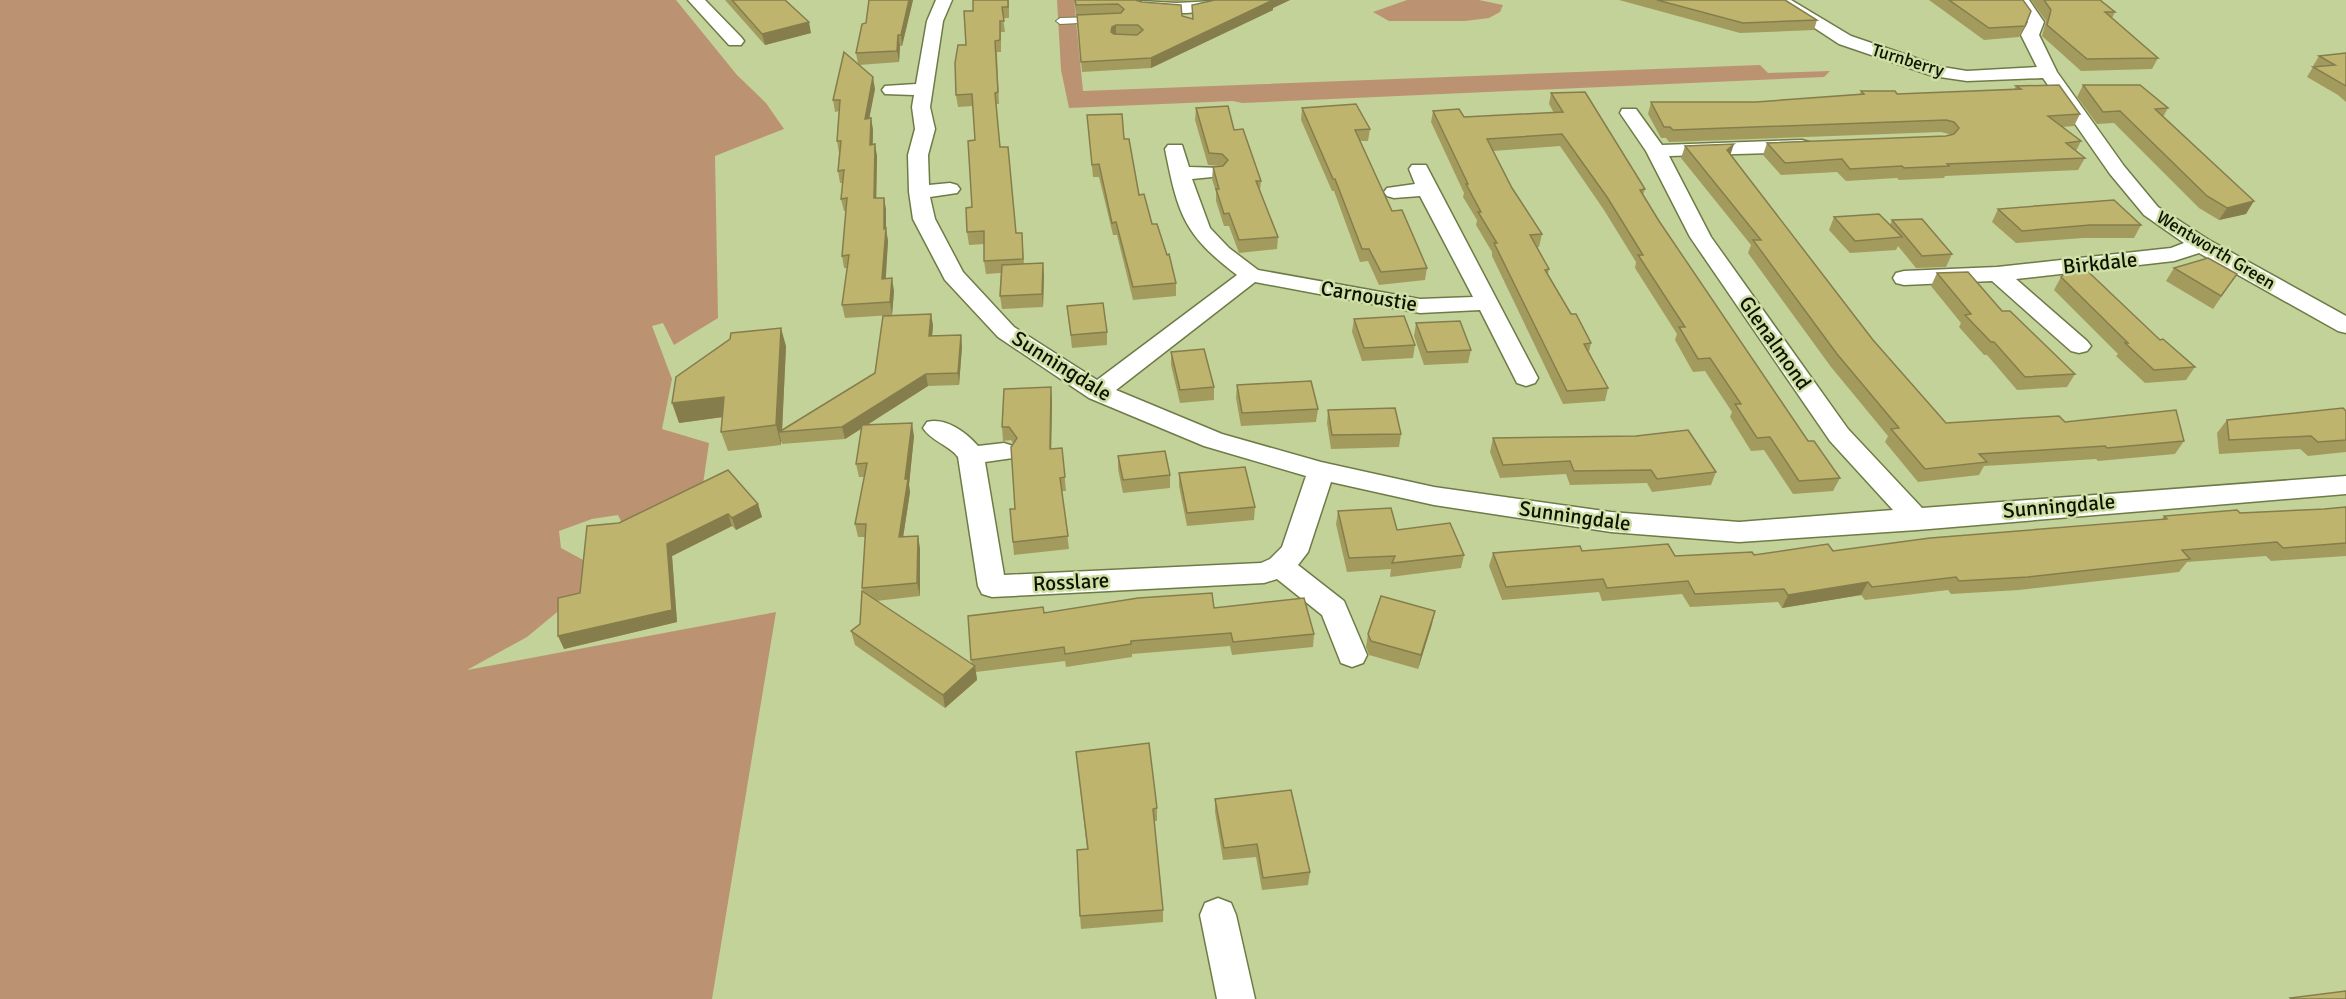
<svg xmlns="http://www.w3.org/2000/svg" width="2346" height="999" font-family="Signika,sans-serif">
<rect width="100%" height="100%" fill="#c3d299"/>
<g fill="#bb9373">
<polygon points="0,0 676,0 737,75 766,103 784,129 715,156 718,318 674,345 663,323 652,326 672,379 662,429 709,443 702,491 625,529 618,515 592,519 559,531 561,548 598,568 579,594 527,637 467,670 776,612 712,999 0,999"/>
<polygon points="1057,0 1074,0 1083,91 1760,65 1768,73 1830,71 1824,77 1242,103 1233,101 1069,108 1061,70"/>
<polygon points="1407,0 1479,0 1503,5 1500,12 1489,18 1465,21 1389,21 1373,12"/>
</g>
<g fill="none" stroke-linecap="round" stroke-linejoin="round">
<defs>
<polygon id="service" points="1095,17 1098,18 1098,22 1060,24 1056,21 1060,18"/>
<g id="minor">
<polygon points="688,0 705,0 741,37 744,41 741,45 729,45"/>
<path d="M936,0H952L943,21L930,107L935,129L928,155L929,185L950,183L957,185L960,189L957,193L930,197L935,219L963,272L1014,327L1097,380L1237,275C1183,234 1178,214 1165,149L1168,145H1182L1189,167L1222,168L1225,172L1222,176L1192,179L1210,228L1229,248L1258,270L1420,299L1473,297L1420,196L1394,198L1387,196L1384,192L1387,188L1415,184L1409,169L1412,165H1426L1538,378L1535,383L1526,386L1517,383L1480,310L1420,313L1255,282L1116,390L1222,434L1321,462L1434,487L1611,512L1739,522L1893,510L1830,441L1690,237L1646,151L1620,113L1622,109H1636L1662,145L1802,140L1809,142L1812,146L1809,150L1802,152L1669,156L1711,237L1848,429L1922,508L2346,476V494L1917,530L1739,542L1611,532L1434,505L1331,482L1308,552L1298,565L1344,601L1367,655L1363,663L1352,667L1341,663L1322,615L1277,579L1264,583L992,597L982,594L978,586L958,457C949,445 931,441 923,428L927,422C945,417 966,432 978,446L1004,443L1013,446L1017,452L1013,458L985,462L1004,575L1261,563L1270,559L1282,547L1306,476L1204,446L1089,398L998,337L945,280L913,219L909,192L908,155L915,129L912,107L914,95L885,94L882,90L885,86L916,84L927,21Z"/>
<path d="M1121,0L1177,3L1233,0C1219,17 1135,18 1121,0Z"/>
<polygon points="1772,0 1791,0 1851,36 1942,67 1967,71 2037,67 2021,35 2028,22 2013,0 2029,0 2044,22 2039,35 2057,72 2124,166 2158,207 2209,240 2346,316 2346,333 2338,331 2199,253 2174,261 2016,279 2087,341 2091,346 2087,351 2079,353 2071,351 1992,281 1904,285 1896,283 1893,278 1896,273 1904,271 1997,267 2171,248 2184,243 2144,215 2110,174 2043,78 1967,81 1933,76 1839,44"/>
<polygon points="1218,898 1231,903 1236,915 1255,999 1217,999 1200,915 1205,903"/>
</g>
</defs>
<use href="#service" stroke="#6e7b46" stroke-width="2"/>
<use href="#minor" stroke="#6e7b46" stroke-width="3"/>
<use href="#service" fill="#fff" fill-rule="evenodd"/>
<use href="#minor" fill="#fff" fill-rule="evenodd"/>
</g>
<g fill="#a39b5e">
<polygon points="725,0 785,0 811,33 765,45"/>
<polygon points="869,0 913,0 902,46 900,46 899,62 859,65 875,89 869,118 871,118 873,130 873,144 877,156 876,198 884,198 886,210 886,229 888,241 885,279 894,291 892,315 845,318 842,305 847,268 844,268 842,256 846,211 844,211 841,199 843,183 840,183 838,171 839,153 837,141 839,111 835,112 833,100 858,64 856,53 866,23"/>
<polygon points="1009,0 1009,18 1003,18 1005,32 1001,32 1001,52 997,52 999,104 996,104 1000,147 1016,233 1023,246 1024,264 1044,276 1043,307 1002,309 1000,296 1001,273 986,274 984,261 984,244 969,245 967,232 972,207 975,140 973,106 958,107 956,95 966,45"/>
<polygon points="1074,0 1135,0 1182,16 1192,19 1215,0 1290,0 1273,8 1273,10 1151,68 1082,72 1077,15 1091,15 1076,15"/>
<polygon points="1158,0 1196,0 1177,1"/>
<polygon points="1619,0 1785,0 1817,20 1814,30 1740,33"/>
<polygon points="1929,0 2023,0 2025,26 2019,37 1984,40"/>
<polygon points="2031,0 2100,0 2115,12 2112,18 2158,58 2152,69 2081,71 2042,36 2046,21"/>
<polygon points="2346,53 2346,102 2338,95 2307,77 2313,67 2315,67 2313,66 2319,56"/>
<polygon points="2083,85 2168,108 2163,117 2246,214 2219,220 2199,208 2114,123 2097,124 2077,97"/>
<polygon points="2016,86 2080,114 2074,126 2062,127 2081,141 2076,151 2085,158 2078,170 1945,176 1944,178 1899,180 1897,178 1846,181 1837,172 1781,175 1763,155 1767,143 1946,136 1950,135 1949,134 1941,132 1669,142 1666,138 1661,138 1648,114 1651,102 1756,102 1860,95 1861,91 1897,94 2014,90"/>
<polygon points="1551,93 1645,189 1643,195 1659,221 1808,441 1840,478 1833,491 1793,494 1764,450 1751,451 1730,417 1732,412 1705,371 1693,372 1675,340 1677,334 1635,268 1636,262 1604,210 1560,146 1493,151 1512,188 1542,234 1539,247 1537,247 1549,269 1548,274 1571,314 1591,343 1589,352 1608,388 1605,401 1563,404 1492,256 1492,252 1476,225 1477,220 1463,197 1464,193 1431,122 1433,111 1464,117 1554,113 1549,104"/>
<polygon points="1196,108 1234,130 1261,181 1260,191 1278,237 1277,249 1239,253 1229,226 1224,226 1216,201 1216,192 1212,179 1213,167 1222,166 1208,165 1195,120"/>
<polygon points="1302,108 1370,129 1368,141 1360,141 1392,211 1427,268 1425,280 1379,285 1368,261 1360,262 1334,191 1332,191 1301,120"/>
<polygon points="1087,115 1124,139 1139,195 1152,224 1176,283 1176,296 1133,300 1117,235 1113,235 1099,177 1093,177"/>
<polygon points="1685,146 1730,154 1873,340 1946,423 2065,422 2184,441 2175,454 2098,461 2096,459 1984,466 1979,475 1918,482 1885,442 1888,436 1831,367 1748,253 1751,245 1681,158"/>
<polygon points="1998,209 2141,225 2134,238 2083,238 2016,243 1992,222"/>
<polygon points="1834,217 1890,225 1892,220 1952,254 1946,267 1916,268 1898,246 1896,250 1850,253 1829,230"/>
<polygon points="2174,268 2237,274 2213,309 2166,281"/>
<polygon points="1937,273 2002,311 2075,374 2067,387 2017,390 1987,355 1984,355 1959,327 1961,323 1931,286"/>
<polygon points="2061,277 2160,340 2195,367 2186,380 2145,383 2116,356 2118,354 2054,290"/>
<polygon points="1067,306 1107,332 1107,345 1072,348"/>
<polygon points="1354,319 1415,345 1413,358 1362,361 1352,332"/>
<polygon points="1416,323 1471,350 1468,363 1424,365 1414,336"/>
<polygon points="933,325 932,336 961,335 962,347 959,385 928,386 867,425 914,436 909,485 910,492 903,537 918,536 920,549 920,596 876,601 972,665 971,660 1044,613 1214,608 1314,634 1313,647 1232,655 1230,646 1132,654 1132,657 1066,667 1065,661 976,672 977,680 945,708 855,645 851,631 860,624 863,592 862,588 865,537 858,537 855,524 865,477 859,477 856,464 861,429 845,439 782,444 781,441 781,445 728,451 721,432 723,417 679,423 786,346 782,430 875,373"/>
<polygon points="1171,352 1214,387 1214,400 1180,403 1171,365"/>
<polygon points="1237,385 1318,409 1316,422 1241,426 1236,398"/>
<polygon points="1052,400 1051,449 1062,448 1066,491 1062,491 1069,549 1014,555 1010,509 1015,509 1013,443 1011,440 1003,441 1002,427"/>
<polygon points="1328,410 1401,434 1399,447 1331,449 1327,423"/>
<polygon points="2346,411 2346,452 2308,456 2300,449 2219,454 2217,433 2227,420"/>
<polygon points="1493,438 1716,472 1711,485 1652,492 1647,483 1570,485 1566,474 1500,478 1490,452"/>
<polygon points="1118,456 1170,475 1170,488 1123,493 1118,469"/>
<polygon points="1179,473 1255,507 1254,520 1187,526 1179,486"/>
<polygon points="758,504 762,517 736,530 732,526 672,556 677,622 564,649 619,523"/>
<polygon points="2346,507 2346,556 2271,561 2266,556 2187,562 2179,572 2019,590 1951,594 1948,590 1865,600 1861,595 1782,608 1778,602 1690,607 1682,594 1602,601 1599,592 1502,600 1489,566 1493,553 1582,551 1675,556 1754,555 1833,551 2162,519 2164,516 2324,509"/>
<polygon points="1338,511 1397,530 1464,555 1461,568 1390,577 1391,569 1347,572 1336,524"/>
<polygon points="1432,624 1418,669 1369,655 1366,647 1368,634"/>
<polygon points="1076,752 1157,808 1157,821 1154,821 1163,910 1163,922 1081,929 1080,916 1087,849"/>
<polygon points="1215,799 1310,872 1308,885 1262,890 1256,857 1223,860 1215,812"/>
</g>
<g fill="#857e4c">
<polygon points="909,0 913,0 902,46 901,35"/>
<polygon points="1271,0 1290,0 1273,8 1273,10 1151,68 1151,58"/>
<polygon points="809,22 811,33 765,45 762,34"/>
<polygon points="1116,25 1116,35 1112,37 1112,27"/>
<polygon points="898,35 900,46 899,62 897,51"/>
<polygon points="873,77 875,89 867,130 865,119"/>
<polygon points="871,118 873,130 872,157 870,145"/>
<polygon points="875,144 877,156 876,211 874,198"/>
<polygon points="1734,144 1730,156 1727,150"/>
<polygon points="884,198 886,210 886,229 888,241 885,292 882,279"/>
<polygon points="2254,201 2246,214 2219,220 2227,208"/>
<polygon points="1043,263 1044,276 1043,307 1042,294"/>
<polygon points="892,278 894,291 892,315 890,302"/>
<polygon points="931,314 933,325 931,348 929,336"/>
<polygon points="781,328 786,346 782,432 779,432 781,441 781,445 776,425"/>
<polygon points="961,335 962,347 959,385 958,373"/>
<polygon points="926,374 928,386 845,439 842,427"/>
<polygon points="1051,387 1052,400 1051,462 1050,449"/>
<polygon points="724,397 730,416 679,423 672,403"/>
<polygon points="912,423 914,436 909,485 910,492 901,551 899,537"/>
<polygon points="758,504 762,517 736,530 732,518"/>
<polygon points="728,514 732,526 672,556 677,622 564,649 558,636 667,544"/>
<polygon points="918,536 920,549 920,596 917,583"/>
<polygon points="1868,582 1861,595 1782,608 1788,595"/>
<polygon points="1435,611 1432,624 1418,669 1421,655"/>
<polygon points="975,666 977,680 945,708 943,695"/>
</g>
<g fill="#beb46d" stroke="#857e4c" stroke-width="1.5" fill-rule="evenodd">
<polygon points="732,0 785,0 809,22 762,34"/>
<polygon points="869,0 909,0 901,35 898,35 897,51 856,53 862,24 866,23"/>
<polygon points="973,0 1008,0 1008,7 1002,7 1004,21 1000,21 1000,40 995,41 998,92 995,93 1000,147 1008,147 1016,233 1022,233 1023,259 984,261 984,231 967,232 966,208 972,207 968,141 975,140 972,94 956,95 955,63 958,45 966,45 964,11 973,11"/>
<path d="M1075,0H1135L1142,2L1181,5L1182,16L1193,19L1192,5L1215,0H1273L1151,58L1081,62L1077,15L1121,13L1124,9L1118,4L1076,5ZM1116,25H1138L1143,30L1137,35L1114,34L1111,32L1112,27Z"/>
<polygon points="1657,0 1785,0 1817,20 1743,23"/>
<polygon points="1949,0 2023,0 2031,11 2025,26 1989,28"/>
<polygon points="2044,0 2100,0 2115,12 2105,12 2158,58 2087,59 2047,25 2051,10"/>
<polygon points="844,52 873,77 865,119 871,118 870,145 875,144 874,198 884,198 884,229 886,228 882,279 892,278 890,302 842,305 849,255 842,256 847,198 841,199 844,170 838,171 841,141 837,141 840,100 833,100"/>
<polygon points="2346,53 2346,86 2313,67 2335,65 2319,56"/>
<polygon points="2059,85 2080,114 2048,116 2081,141 2066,143 2085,158 1947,164 1949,166 1904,168 1902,166 1850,169 1842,159 1785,163 1767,143 1946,136 1954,134 1959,128 1954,122 1946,120 1673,130 1670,127 1664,127 1651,102 1756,102 1864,94 1861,91 1895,91 1897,94 2021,89 2016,86"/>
<polygon points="2083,85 2140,85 2168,108 2155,109 2254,201 2227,208 2207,196 2120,111 2103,112"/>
<polygon points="1585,92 1645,189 1640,190 1659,221 1808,441 1814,441 1840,478 1799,481 1770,437 1757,438 1735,404 1741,404 1710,358 1698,359 1679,327 1685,327 1638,255 1643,255 1607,197 1562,134 1487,139 1512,188 1542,234 1530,235 1549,269 1545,270 1571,314 1576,314 1591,343 1584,344 1608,388 1567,391 1494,243 1497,243 1478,212 1481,212 1466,184 1468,184 1433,111 1459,109 1464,117 1563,112 1551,93"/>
<polygon points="1356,104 1370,129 1355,130 1392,211 1402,210 1427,268 1381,272 1369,249 1362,249 1335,179 1333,179 1302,108"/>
<polygon points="1228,106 1234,130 1243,129 1261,181 1256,181 1278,237 1239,240 1229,213 1224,214 1216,189 1219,189 1213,167 1223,166 1228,160 1222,154 1209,153 1196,108"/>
<polygon points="1122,114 1124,139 1129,139 1139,195 1144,194 1152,224 1157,224 1167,255 1169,254 1176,283 1133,287 1116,222 1112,223 1099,164 1092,165 1087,115"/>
<polygon points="1734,144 1727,150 1873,340 1946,423 2059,416 2065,422 2176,410 2184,441 2107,448 2105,446 1979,454 1987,462 1925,469 1891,429 1899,428 1837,354 1753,240 1761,240 1685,146"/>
<polygon points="2114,200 2141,225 2090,225 2022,231 1998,209"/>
<polygon points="1879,214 1902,237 1855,241 1834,217"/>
<polygon points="1922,219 1952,254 1922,256 1892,220"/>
<polygon points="2208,258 2237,274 2221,296 2174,268"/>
<polygon points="2078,262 2160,340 2163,339 2195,367 2154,370 2125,343 2128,343 2061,277"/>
<polygon points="1043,263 1042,294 1000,296 1002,265"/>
<polygon points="1968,272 2002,311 2010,311 2075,374 2025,377 1994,342 1991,342 1965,315 1971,314 1937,273"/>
<polygon points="1103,303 1107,332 1071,335 1067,306"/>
<polygon points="931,314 929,336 961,335 958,373 926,374 842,427 779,432 875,373 883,316"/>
<polygon points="1404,316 1415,345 1364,348 1354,319"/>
<polygon points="1460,321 1471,350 1427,352 1416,323"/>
<polygon points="781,328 776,425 721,432 724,397 672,403 676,377 730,339 731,333"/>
<polygon points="1204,349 1214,387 1180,390 1171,352"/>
<polygon points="1311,381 1318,409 1242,413 1237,385"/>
<polygon points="1051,387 1050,449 1062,448 1065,477 1060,478 1068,536 1013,542 1010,509 1015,509 1011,447 1017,438 1009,427 1002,427 1004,389"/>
<polygon points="1395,408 1401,434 1332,435 1328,410"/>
<polygon points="2343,408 2346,411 2346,440 2318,442 2311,436 2229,440 2227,420"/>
<polygon points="912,423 905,479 908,479 899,537 918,536 917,583 862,588 866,524 855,524 867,463 856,464 862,425"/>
<polygon points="1688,430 1716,472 1657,479 1651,470 1574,471 1570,461 1503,465 1493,438 1636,436"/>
<polygon points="1165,451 1170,475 1123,480 1118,456"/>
<polygon points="1245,467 1255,507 1187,513 1179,473"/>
<polygon points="728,470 758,504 732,518 728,514 667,544 672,610 558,636 558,598 580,593 587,526 619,523"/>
<polygon points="2346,507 2346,543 2283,548 2277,542 2182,550 2190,559 2028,577 1959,581 1956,577 1872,587 1868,582 1788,595 1784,589 1695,594 1688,581 1607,588 1603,579 1506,587 1493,553 1580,546 1582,551 1668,544 1675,556 1752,552 1754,555 1828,544 1833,551 1930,538 2167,519 2164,516 2237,510 2240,513 2324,509"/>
<polygon points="1391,508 1397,530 1450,523 1464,555 1392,563 1395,556 1349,558 1338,511"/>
<polygon points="862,591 975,666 943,695 851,631 860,624"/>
<polygon points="1212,593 1214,608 1304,598 1314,634 1233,642 1231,633 1131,641 1131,644 1065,654 1064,647 971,660 968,616 1043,607 1044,613 1138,598"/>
<polygon points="1381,596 1435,611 1421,655 1371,641 1368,634"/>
<polygon points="1149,743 1157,808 1153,809 1163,910 1080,916 1077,850 1088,849 1076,752"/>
<polygon points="1291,790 1310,872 1263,878 1257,844 1224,848 1215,799"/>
<polygon points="2346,991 2346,999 2291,999 2290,998"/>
</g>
<g text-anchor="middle" stroke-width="5" stroke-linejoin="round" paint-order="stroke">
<g font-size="18" fill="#0e1301" stroke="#d0dfa6">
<text transform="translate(1908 60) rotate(17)" y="6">Turnberry</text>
<text transform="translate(2216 250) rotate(31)" y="6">Wentworth Green</text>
</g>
<g font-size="21" fill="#0e1301" stroke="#d0dfa6">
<text transform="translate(2100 263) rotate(-6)" y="7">Birkdale</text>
<text transform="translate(1369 296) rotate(10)" y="7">Carnoustie</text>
<text transform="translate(1775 343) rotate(55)" y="7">Glenalmond</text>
<text transform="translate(1062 366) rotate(32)" y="7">Sunningdale</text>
<text transform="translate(2059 506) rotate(-5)" y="7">Sunningdale</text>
<text transform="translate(1575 516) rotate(8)" y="7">Sunningdale</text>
<text transform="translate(1071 582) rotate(-3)" y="7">Rosslare</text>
</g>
</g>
</svg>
